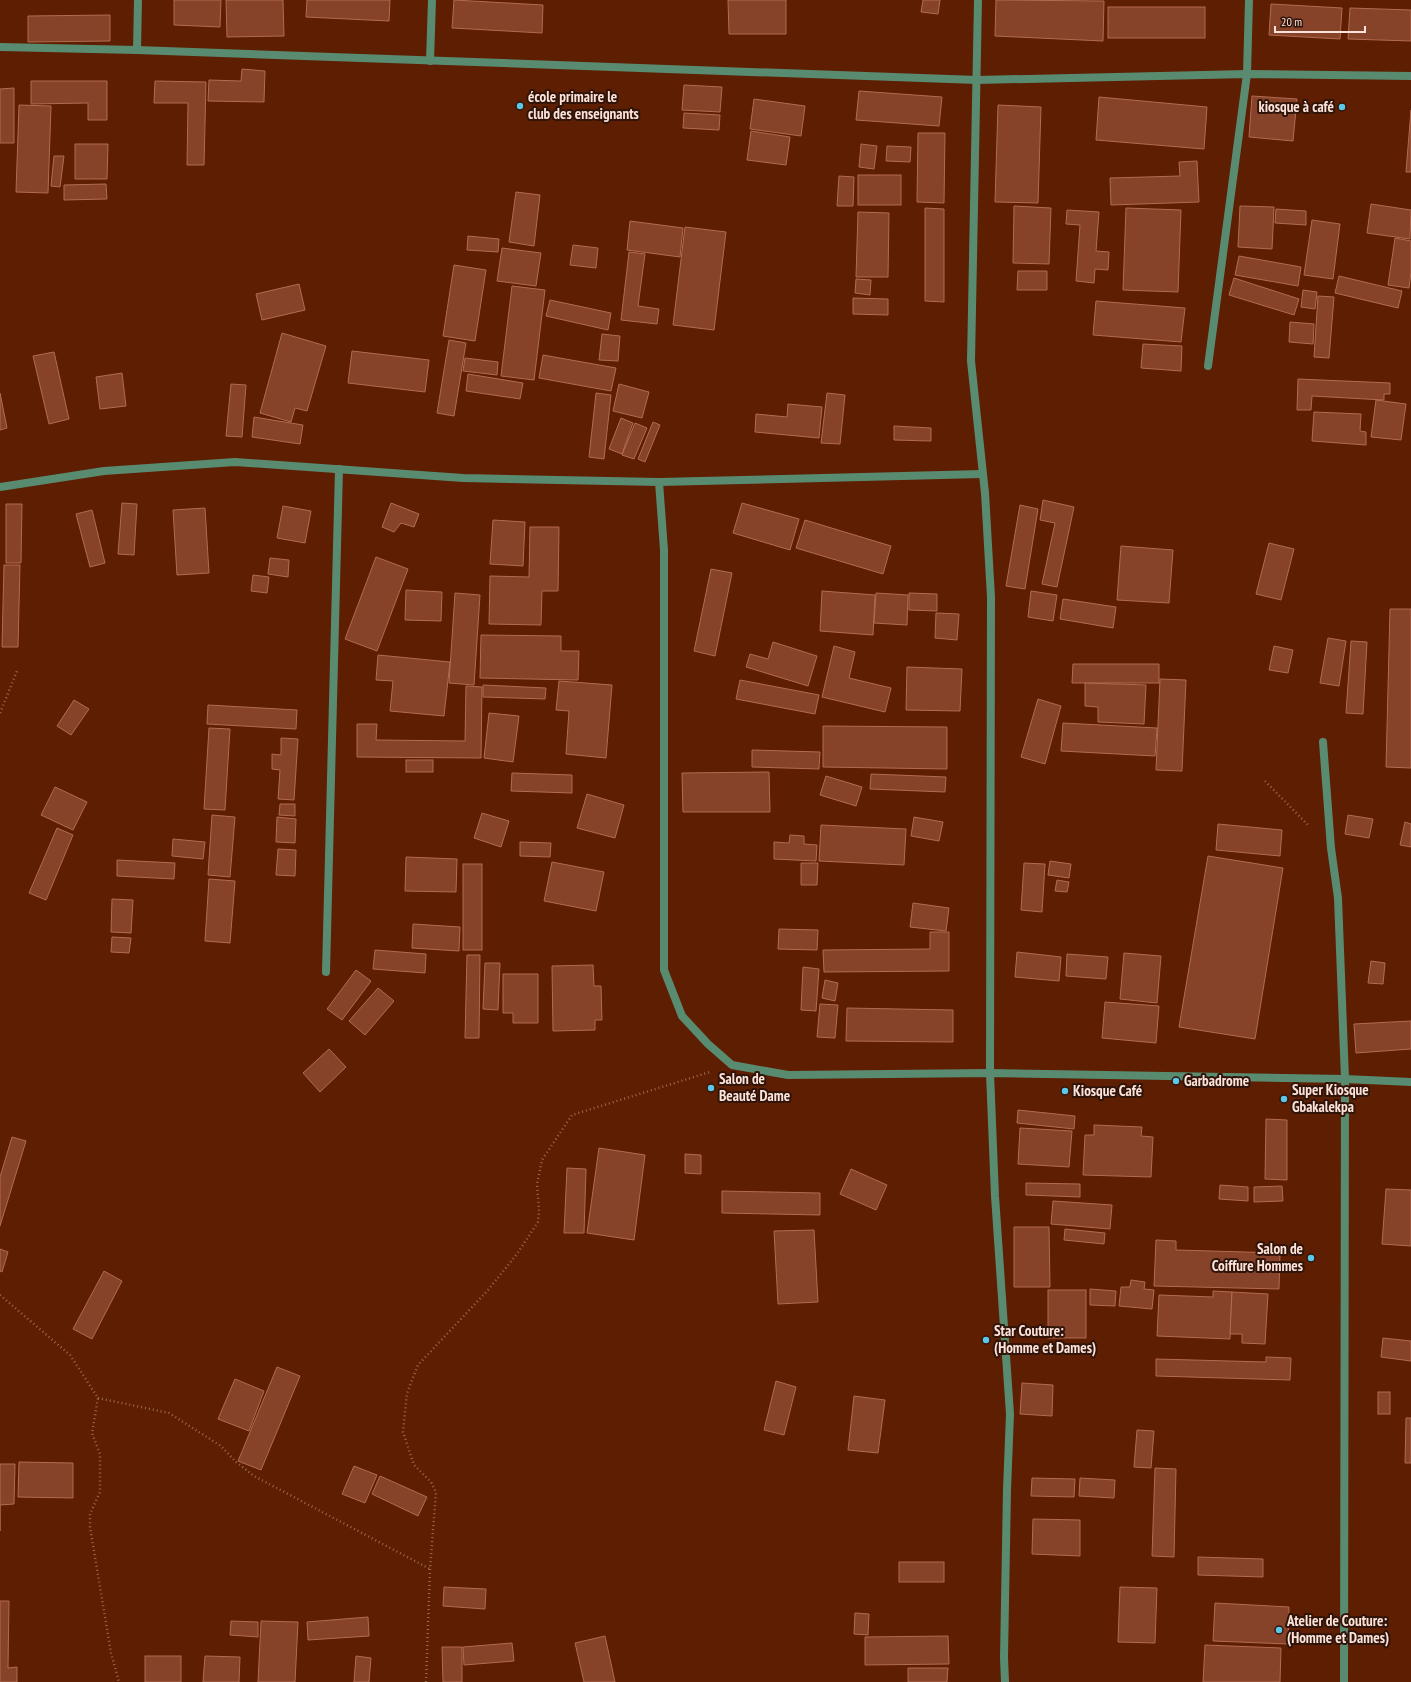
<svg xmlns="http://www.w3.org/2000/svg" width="1411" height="1682" font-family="'PT Sans Narrow',sans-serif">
<rect width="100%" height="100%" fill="#5d1e01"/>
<g fill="#864329" stroke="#b36b51">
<polygon points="174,0 221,0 220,27 174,25"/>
<polygon points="226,0 283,0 284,36 227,37"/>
<polygon points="307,0 390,0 389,21 306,17"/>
<polygon points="454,0 543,5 542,33 452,28"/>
<polygon points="728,0 786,0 786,34 729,34"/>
<polygon points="923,0 940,0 938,14 921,12"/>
<polygon points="996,0 1104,1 1103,41 995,36"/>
<polygon points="1271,4 1342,8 1340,39 1269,35"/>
<rect x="1108" y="7" width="97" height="31"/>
<polygon points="1350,8 1411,10 1411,41 1348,39"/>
<polygon points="110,15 110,41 28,42 28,16"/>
<polygon points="242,69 265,71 264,102 208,101 209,80 241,81"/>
<polygon points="31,81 107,81 107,120 88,120 88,103 31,104"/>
<polygon points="155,81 206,82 204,165 187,165 188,103 154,103"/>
<polygon points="684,85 722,87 720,112 682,110"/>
<polygon points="14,88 14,143 0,143 0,89"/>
<polygon points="859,91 942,97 939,126 856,120"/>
<polygon points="1252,96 1297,99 1293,141 1249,137"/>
<polygon points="1099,97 1207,107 1204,149 1096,140"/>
<polygon points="754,99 805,106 801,136 750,129"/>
<polygon points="19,105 51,106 48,193 16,192"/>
<polygon points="998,105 1041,107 1038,203 995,202"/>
<polygon points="1411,110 1411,172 1406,172"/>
<polygon points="684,113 720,115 719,130 683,128"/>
<polygon points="751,131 790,137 786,165 747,160"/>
<polygon points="918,133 945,133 944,203 917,202"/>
<polygon points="75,144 108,144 107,179 75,179"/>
<polygon points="861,144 877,146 874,169 859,167"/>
<polygon points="887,146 911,147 910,162 886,161"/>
<polygon points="54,156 64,156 60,187 51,186"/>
<polygon points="1197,161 1199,202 1111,205 1110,178 1180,176 1179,162"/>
<rect x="858" y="175" width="43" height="30"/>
<polygon points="839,176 854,177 853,206 837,206"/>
<polygon points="106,184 107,199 64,200 64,185"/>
<polygon points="516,192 540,195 534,246 509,242"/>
<polygon points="1371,204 1411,210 1410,239 1367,233"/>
<polygon points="1014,206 1051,208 1049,264 1013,263"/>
<polygon points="1240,206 1274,207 1272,249 1238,247"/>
<polygon points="925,208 944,209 944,302 925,301"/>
<polygon points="1126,208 1181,210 1178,292 1123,290"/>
<polygon points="1276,209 1306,211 1306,225 1275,223"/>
<polygon points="1067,210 1099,212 1096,251 1109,252 1108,270 1095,269 1094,283 1076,281 1080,225 1066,224"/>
<polygon points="858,212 889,213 888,277 856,277"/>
<polygon points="1312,220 1340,224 1333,279 1304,275"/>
<polygon points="630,221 683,228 680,257 627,250"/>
<polygon points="685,227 726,232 714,330 673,325"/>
<polygon points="468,236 499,239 498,252 467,250"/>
<polygon points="1395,238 1411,241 1411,272 1409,288 1388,285"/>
<polygon points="573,245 598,248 596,268 570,265"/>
<polygon points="502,248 541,253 536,286 497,281"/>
<polygon points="629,252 645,254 638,306 659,309 657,324 621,320"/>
<polygon points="1239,256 1301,267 1298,286 1235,275"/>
<polygon points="454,265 486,270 475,341 443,336"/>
<polygon points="1018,271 1047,271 1047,290 1017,290"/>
<polygon points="1339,276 1402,291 1398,308 1335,293"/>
<polygon points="1234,278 1299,299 1294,315 1229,295"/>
<polygon points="856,279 871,280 870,295 855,293"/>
<polygon points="299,284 305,310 262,320 256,294"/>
<polygon points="512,286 545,290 534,380 501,376"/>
<polygon points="1303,290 1317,292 1315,309 1301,307"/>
<polygon points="1318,296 1334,297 1329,358 1314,357"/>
<polygon points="853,298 888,299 888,315 853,314"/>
<polygon points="550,300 611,313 608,330 546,316"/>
<polygon points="1096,301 1185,308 1181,342 1093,335"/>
<polygon points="1290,322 1314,324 1313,344 1289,342"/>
<polygon points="282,333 326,346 307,411 295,408 291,422 260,413"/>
<polygon points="602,334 620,336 618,361 599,360"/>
<polygon points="449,340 466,343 454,416 437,413"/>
<polygon points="1143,344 1182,346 1181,371 1141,368"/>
<polygon points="352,351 429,360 425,392 348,383"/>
<polygon points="54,352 69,419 49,424 33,356"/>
<polygon points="543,355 616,368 611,391 539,378"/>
<polygon points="465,358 498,362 497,375 463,371"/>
<polygon points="122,373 126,406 100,409 96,377"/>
<polygon points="468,374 523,383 520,399 466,391"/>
<polygon points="1298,379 1390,383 1390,394 1384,394 1384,400 1312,396 1311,410 1297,410"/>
<polygon points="231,384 246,385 242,437 226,436"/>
<polygon points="619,384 649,392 642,418 613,411"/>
<polygon points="0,393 7,428 0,430"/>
<polygon points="596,393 611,395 604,459 589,457"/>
<polygon points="827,393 845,395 840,444 821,443"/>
<polygon points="1376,400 1406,404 1401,440 1371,437"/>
<polygon points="788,404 822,407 819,438 755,432 756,414 787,417"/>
<polygon points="1314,412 1361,414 1360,431 1366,432 1366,445 1312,441"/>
<polygon points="254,417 303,425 300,444 252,437"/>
<polygon points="621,418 633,423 622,454 609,449"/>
<polygon points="653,422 660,425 645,462 638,459"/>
<polygon points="635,423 647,428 634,459 622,455"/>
<polygon points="894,426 931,428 931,441 894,440"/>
<polygon points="1043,500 1074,507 1057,587 1042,584 1055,523 1040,520"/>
<polygon points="122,503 137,504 134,555 118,554"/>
<polygon points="391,503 419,514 414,527 401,523 394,532 382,527"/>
<polygon points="742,503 799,519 790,550 733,533"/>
<polygon points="6,504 22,504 21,563 6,563"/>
<polygon points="1020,505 1038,509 1025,589 1006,586"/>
<polygon points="283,506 311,511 305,543 277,538"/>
<polygon points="205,508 209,573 177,575 173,510"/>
<polygon points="92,510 105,563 90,567 76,514"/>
<polygon points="493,520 525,522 523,566 490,564"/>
<polygon points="805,520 891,546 883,574 796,548"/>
<polygon points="530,527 559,527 558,591 542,591 541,625 489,624 490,576 529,577"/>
<polygon points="1269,543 1294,549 1281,600 1256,594"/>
<polygon points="1121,546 1173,550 1169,603 1117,600"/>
<polygon points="376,557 408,569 377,651 345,639"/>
<polygon points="270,558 289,560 288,577 268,574"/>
<polygon points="4,565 20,565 18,647 2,647"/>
<polygon points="711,569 732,573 715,656 694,651"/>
<polygon points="253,575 269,577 267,593 251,591"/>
<polygon points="406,590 442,592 441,621 405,620"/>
<polygon points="822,591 875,595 873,635 820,631"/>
<polygon points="1031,591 1057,595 1053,621 1028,617"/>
<polygon points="455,593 480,595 474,685 449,683"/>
<polygon points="876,593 908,595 907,625 874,623"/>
<polygon points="909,593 937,594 937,611 909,610"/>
<polygon points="1063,599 1116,607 1113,628 1060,619"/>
<polygon points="1390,609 1411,609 1411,768 1386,767"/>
<polygon points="936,613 959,614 957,640 935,638"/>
<polygon points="481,635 561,636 561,651 579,651 578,680 480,678"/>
<polygon points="1328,638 1346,641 1339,686 1320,683"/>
<polygon points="1351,641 1367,642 1363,714 1346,713"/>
<polygon points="773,642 817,656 808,686 746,667 750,654 768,659"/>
<polygon points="834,646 855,652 849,678 891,688 885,712 822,697"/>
<polygon points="1274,646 1293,650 1288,673 1269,670"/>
<polygon points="378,655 450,662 444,716 390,711 393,681 376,680"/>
<polygon points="1073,664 1159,664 1159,683 1072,683"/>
<polygon points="907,667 962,669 960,711 906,710"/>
<polygon points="1160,679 1186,680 1182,771 1156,770"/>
<polygon points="740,680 819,695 815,714 736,699"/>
<polygon points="559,681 612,685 606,758 566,754 569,711 556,710"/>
<polygon points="1085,683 1146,685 1144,724 1098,722 1098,707 1085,706"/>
<polygon points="483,685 546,688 545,699 483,697"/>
<polygon points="466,686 482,687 481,758 357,757 357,724 377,724 376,740 465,741"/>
<polygon points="1038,699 1061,706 1045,764 1021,757"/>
<polygon points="74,700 89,709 71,735 57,726"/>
<polygon points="208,705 297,710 296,729 207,724"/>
<polygon points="489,713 519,716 513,762 484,758"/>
<polygon points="1063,723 1157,728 1155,756 1061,751"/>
<polygon points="823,726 947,727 947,769 823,767"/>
<polygon points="209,728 230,729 225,810 204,809"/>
<polygon points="281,738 298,739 294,800 278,799 280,770 272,769 272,754 281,755"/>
<polygon points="752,750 820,752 819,769 752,767"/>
<rect x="406" y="760" width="27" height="12"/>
<polygon points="769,772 770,812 683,812 682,773"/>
<polygon points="512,773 572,775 572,793 511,791"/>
<polygon points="871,774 946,777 945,792 870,789"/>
<polygon points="826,776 862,787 856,806 820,795"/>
<polygon points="55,787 87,802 73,830 41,815"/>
<polygon points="587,794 624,805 615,838 577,828"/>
<polygon points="280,804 295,804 295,816 279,815"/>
<polygon points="482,813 509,821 501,847 474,838"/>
<polygon points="212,815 235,817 230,877 208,875"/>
<polygon points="1348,815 1373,819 1369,838 1345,834"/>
<polygon points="277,817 296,819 295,843 276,842"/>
<polygon points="914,817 943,822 939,841 911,836"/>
<polygon points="1405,822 1411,824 1411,847 1400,845"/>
<polygon points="1218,824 1282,830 1280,856 1216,850"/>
<polygon points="821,825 906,829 904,865 819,861"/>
<polygon points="57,828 73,835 46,900 29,893"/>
<polygon points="790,835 804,836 804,844 817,845 816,861 774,859 774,842 789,843"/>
<polygon points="173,839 205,842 203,859 172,856"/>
<polygon points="520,842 551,843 550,857 520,856"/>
<polygon points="278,849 296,850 295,876 276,875"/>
<polygon points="1208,856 1283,868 1255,1039 1179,1027"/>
<polygon points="406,857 457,859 456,892 405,891"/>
<polygon points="117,860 175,863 174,879 117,876"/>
<polygon points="1050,861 1071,864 1069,878 1048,875"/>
<polygon points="552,862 604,872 596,911 544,901"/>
<polygon points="801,863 818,863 817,885 801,885"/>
<polygon points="1024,863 1045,864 1042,912 1021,910"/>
<rect x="463" y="864" width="19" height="86"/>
<polygon points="209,879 235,881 230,943 205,941"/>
<polygon points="1057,880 1069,882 1067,892 1055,891"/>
<polygon points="112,899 133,900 131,933 111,932"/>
<polygon points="913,903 949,908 946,931 910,927"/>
<polygon points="413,924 460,927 459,951 412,948"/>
<polygon points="779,929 818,930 817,950 778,949"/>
<polygon points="930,932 949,932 949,971 824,972 823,950 930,949"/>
<polygon points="112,937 131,938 129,953 111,952"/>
<polygon points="375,950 426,954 425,973 373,969"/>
<polygon points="1017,952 1061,957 1059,981 1015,977"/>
<polygon points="1124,953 1161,956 1157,1003 1120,999"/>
<polygon points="1067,954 1108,957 1106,979 1066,976"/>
<polygon points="467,955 480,955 479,1038 465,1038"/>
<polygon points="1371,961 1385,963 1383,984 1368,983"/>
<polygon points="485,963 500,963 498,1010 483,1009"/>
<polygon points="593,965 594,986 601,986 602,1020 595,1020 595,1030 553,1031 552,966"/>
<polygon points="803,967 819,969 816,1011 801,1010"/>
<polygon points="356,970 371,981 342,1020 327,1009"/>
<polygon points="503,974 538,974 538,1023 513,1023 513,1013 503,1013"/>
<polygon points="825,980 838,983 835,1001 822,998"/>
<polygon points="378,988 394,1001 365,1035 349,1021"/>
<polygon points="1105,1002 1159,1006 1156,1043 1102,1038"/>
<polygon points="820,1004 838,1005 835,1038 817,1037"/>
<polygon points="847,1008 953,1010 953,1042 846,1041"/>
<polygon points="1411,1021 1411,1049 1356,1053 1354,1024"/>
<polygon points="329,1049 346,1067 320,1092 303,1073"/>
<polygon points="1018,1110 1075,1116 1074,1129 1017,1123"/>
<polygon points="1266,1119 1287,1120 1287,1180 1265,1179"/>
<polygon points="1094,1125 1142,1127 1141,1136 1153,1137 1151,1177 1083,1175 1085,1135 1094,1135"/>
<polygon points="1020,1128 1072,1131 1069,1167 1018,1164"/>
<polygon points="12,1137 26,1141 0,1226 0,1177"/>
<polygon points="599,1148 645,1155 634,1240 587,1233"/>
<polygon points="685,1154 701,1155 701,1174 685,1173"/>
<polygon points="567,1168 586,1169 584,1233 564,1233"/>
<polygon points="851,1169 887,1185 876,1210 840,1194"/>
<polygon points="1026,1183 1080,1184 1080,1197 1026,1195"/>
<polygon points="1220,1185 1248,1187 1248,1201 1219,1199"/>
<polygon points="1282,1186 1283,1201 1254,1202 1254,1187"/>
<polygon points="1386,1189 1411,1190 1411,1246 1382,1244"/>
<polygon points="722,1191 820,1193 820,1215 722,1213"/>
<polygon points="1053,1201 1112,1205 1110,1229 1051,1224"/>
<polygon points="1014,1227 1049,1227 1050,1287 1014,1287"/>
<polygon points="1065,1229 1105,1233 1104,1244 1064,1240"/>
<polygon points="814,1230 818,1302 778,1304 774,1231"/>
<polygon points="1156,1240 1176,1241 1176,1250 1280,1253 1279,1289 1154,1286"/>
<polygon points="0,1249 8,1252 2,1272 0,1271"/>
<polygon points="104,1271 122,1281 92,1339 73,1329"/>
<polygon points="1131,1280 1145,1282 1144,1289 1154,1290 1152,1309 1119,1306 1121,1287 1130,1287"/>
<polygon points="1090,1289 1116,1291 1115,1306 1090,1305"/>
<rect x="1048" y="1290" width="38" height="48"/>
<polygon points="1213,1291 1232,1292 1230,1339 1157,1336 1159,1295 1213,1297"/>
<polygon points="1232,1292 1268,1294 1265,1344 1242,1343 1242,1334 1230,1334"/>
<polygon points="1383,1338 1411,1341 1411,1361 1381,1357"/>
<polygon points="1266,1357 1291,1358 1290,1380 1156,1376 1156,1359 1266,1362"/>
<polygon points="277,1367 300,1376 261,1470 238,1461"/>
<polygon points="235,1379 264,1391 249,1431 218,1419"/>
<polygon points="776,1381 796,1387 784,1435 764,1430"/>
<polygon points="1022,1383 1053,1385 1052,1416 1020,1414"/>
<rect x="1378" y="1392" width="12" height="22"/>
<polygon points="854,1396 885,1400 878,1453 848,1450"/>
<polygon points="1406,1418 1411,1418 1411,1463 1405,1463"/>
<polygon points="1137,1430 1154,1431 1151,1468 1134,1467"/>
<polygon points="19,1462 73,1463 73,1498 18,1497"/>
<polygon points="0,1464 15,1464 14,1504 0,1505 0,1531"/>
<polygon points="354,1466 377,1475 365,1503 342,1494"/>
<polygon points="1155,1468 1176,1469 1174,1557 1152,1556"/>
<polygon points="380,1476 427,1497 418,1516 372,1494"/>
<polygon points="1032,1478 1075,1479 1074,1497 1031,1496"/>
<polygon points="1080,1478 1115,1480 1114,1498 1079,1496"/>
<polygon points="1033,1519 1080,1520 1080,1556 1032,1554"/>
<polygon points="1198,1557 1263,1559 1263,1577 1198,1575"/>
<rect x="899" y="1562" width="45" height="20"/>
<polygon points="444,1587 486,1589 485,1609 443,1606"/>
<polygon points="1120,1587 1157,1588 1155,1643 1118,1642"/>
<polygon points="0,1601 9,1601 8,1668 17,1667 17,1682 0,1682"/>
<polygon points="1215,1603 1289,1607 1288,1644 1213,1641"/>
<polygon points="855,1613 869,1614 868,1635 854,1634"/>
<polygon points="368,1617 369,1636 308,1640 307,1622"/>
<polygon points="231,1621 258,1622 258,1637 230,1635"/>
<polygon points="261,1621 298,1622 295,1682 258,1682"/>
<polygon points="605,1636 615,1682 584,1682 575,1643"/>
<polygon points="948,1636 949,1664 865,1665 865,1637"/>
<polygon points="512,1643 514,1661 464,1665 463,1647"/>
<polygon points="1205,1645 1281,1648 1280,1682 1203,1682"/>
<polygon points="442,1647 462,1647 462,1682 443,1682"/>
<rect x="145" y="1656" width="36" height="26"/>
<polygon points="205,1656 240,1657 239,1682 203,1682"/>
<polygon points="356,1656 371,1658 369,1682 354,1682"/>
<polygon points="908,1668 948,1668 947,1682 908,1682"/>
</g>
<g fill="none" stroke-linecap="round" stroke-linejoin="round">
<g stroke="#996953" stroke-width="2.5" stroke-dasharray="1 3" stroke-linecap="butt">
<polyline points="0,713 17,671"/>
<polyline points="1265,781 1309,826"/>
<polyline points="0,1295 70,1355 98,1398 92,1433 100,1454 100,1492 90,1514 90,1527 111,1653 119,1682"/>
<polyline points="98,1398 169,1413 221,1446 236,1462 254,1476 430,1569"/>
<polyline points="426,1682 430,1569 436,1492 431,1482 414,1465 403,1432 407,1393 418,1365 488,1290 517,1254 538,1222 539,1210 537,1184 542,1160 572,1115 710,1072"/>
</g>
<g stroke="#598b71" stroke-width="8">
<polyline points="978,0 971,361 985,493 991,597 990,1073 995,1196 1010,1414 1007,1490 1004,1658 1005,1682"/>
<polyline points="0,47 137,50 977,80 1247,74 1411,76"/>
<polyline points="137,50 138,0"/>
<polyline points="430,61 432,0"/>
<polyline points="1208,366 1247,74 1249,0"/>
<polyline points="659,482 982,474"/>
<polyline points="0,487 104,471 235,462 463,478 659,482 664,550 664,970 682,1016 708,1044 732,1065 788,1075 990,1073 1345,1079 1411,1082"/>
<polyline points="1323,742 1331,848 1338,898 1345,1079 1344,1682"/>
<polyline points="326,972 339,469"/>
</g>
</g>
<g fill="#5dc7e8" stroke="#301409" stroke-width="1.5">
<circle cx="520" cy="106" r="4"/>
<circle cx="1342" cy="107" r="4"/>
<circle cx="1176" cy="1081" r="4"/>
<circle cx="711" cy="1088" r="4"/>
<circle cx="1065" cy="1091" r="4"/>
<circle cx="1284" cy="1099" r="4"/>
<circle cx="1311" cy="1258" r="4"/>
<circle cx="986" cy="1340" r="4"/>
<circle cx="1279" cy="1630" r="4"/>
</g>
<g text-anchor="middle" stroke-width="4" stroke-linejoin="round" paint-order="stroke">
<g font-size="15" font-weight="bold" fill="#fce3da" stroke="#301409" text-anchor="start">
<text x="528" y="102">école primaire le<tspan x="528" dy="17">club des enseignants</tspan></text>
<text x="1334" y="112" text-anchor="end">kiosque à café</text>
<text x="719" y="1084">Salon de<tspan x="719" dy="17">Beauté Dame</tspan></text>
<text x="1184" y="1086">Garbadrome</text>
<text x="1292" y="1095">Super Kiosque<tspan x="1292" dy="17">Gbakalekpa</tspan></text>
<text x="1073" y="1096">Kiosque Café</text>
<text x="1303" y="1254" text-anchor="end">Salon de<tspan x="1303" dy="17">Coiffure Hommes</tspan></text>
<text x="994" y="1336">Star Couture:<tspan x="994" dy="17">(Homme et Dames)</tspan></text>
<text x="1287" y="1626">Atelier de Couture:<tspan x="1287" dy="17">(Homme et Dames)</tspan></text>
</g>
</g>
<path d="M1275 26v6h90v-6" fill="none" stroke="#fce3da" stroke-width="2"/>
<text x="1281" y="26" font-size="12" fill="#fce3da" stroke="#301409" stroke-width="3" paint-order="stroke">20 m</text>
</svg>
